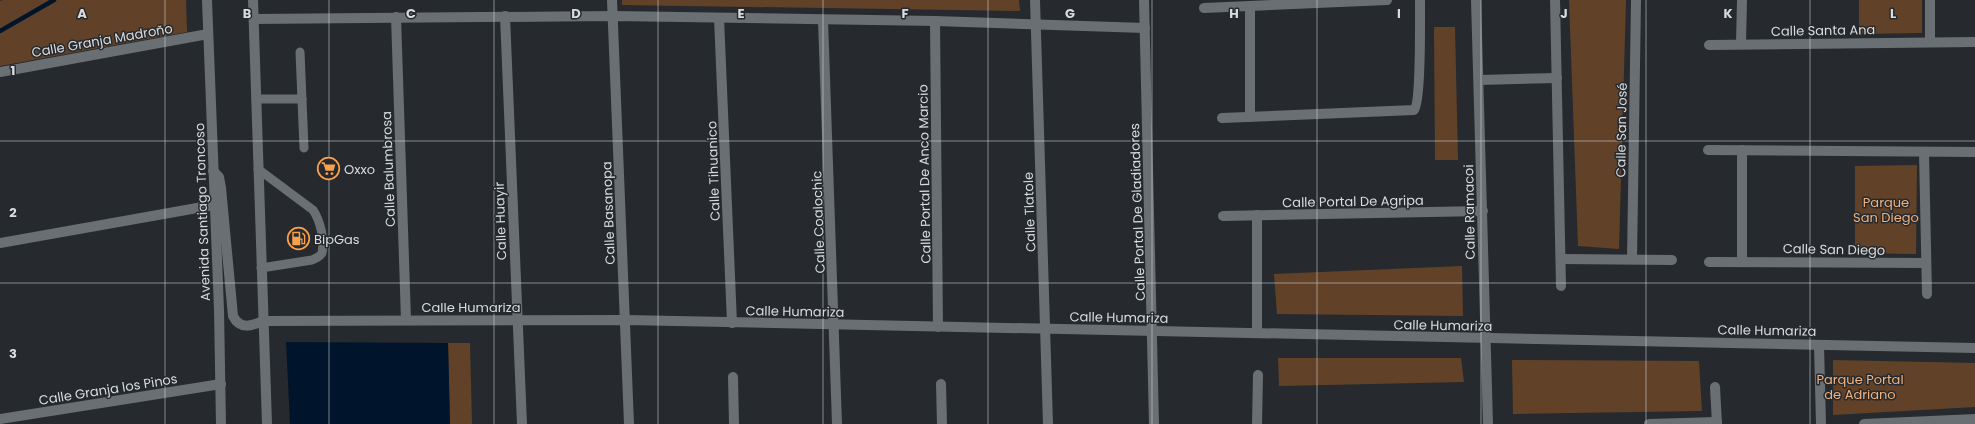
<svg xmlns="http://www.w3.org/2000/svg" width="1975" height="424" font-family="Poppins,sans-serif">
<rect width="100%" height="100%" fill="#262a2e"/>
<g fill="#614228">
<polygon points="3,0 186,0 187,32 0,66 0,1"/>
<polygon points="622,0 1019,0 1020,11 622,5"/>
<polygon points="1569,0 1626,0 1619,249 1578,246"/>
<polygon points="1859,0 1922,0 1922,33 1859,34"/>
<polygon points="1434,27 1455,27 1458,160 1435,160"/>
<polygon points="1917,165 1916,254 1855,253 1855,166"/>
<polygon points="1462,266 1463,316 1277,314 1274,274"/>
<polygon points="448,343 470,343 472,424 450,424"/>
<polygon points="1278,358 1461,358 1464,382 1279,386"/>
<polygon points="1512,360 1699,361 1702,411 1513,414"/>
<polygon points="1833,360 1975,363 1975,407 1833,415"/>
</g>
<polygon fill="#00152b" points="286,342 448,343 450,424 290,424"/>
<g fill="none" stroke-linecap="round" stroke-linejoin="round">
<polyline stroke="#00152b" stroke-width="4.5" points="0,31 54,0"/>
<g stroke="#6a6f73" stroke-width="9">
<polyline points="300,52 304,148"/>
<polyline points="256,99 302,99"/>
<path d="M258,169L313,210C320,220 325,240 322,253C320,257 316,258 312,260L261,268"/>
</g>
<g stroke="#6a6f73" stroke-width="10">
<polyline points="612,0 629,424"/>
<polyline points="1035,0 1048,424"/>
<polyline points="1144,0 1154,424"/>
<polyline points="1555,0 1561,286"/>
<polyline points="1250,6 1250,117"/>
<polyline points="1204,8 1387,0"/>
<polyline points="505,16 522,424"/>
<polyline points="396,17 406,320"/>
<polyline points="719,18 732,323"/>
<polyline points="254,19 613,16 935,21 1145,28"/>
<polyline points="823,20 837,424"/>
<polyline points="935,21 938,327"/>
<polyline points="1930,42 1930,0"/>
<polyline points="1741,44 1742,0"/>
<polyline points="1709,45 1975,42"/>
<polyline points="0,72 208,34"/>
<polyline points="1479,80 1557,78"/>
<path d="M1222,118L1414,110C1421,103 1420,16 1420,0"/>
<polyline points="1708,150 1975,152"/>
<polyline points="1924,152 1927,294"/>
<polyline points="1223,216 1483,211"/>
<polyline points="0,243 214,205"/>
<polyline points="1561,259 1672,260"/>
<polyline points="1632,259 1636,0"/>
<polyline points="1742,261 1742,150"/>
<polyline points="1709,262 1926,263"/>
<polyline points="1257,333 1257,215"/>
<polyline points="1819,345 1821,424"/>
<polyline points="733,377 734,424"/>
<polyline points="941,384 942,424"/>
<polyline points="1715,387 1717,424"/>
<polyline points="0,419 221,384"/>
<polyline points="1257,424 1258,375"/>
<polyline points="1649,424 1717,422"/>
<polyline points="1864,424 1975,419"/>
</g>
<g stroke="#6a6f73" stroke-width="10">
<polyline points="207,0 219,310 221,424"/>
<polyline points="253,0 267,424"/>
<polyline points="1476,0 1488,424"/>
<path d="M213,171L219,177L221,188L233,316C240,330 252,326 263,321L626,320L1975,348"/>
</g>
</g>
<path fill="none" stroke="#d9dcde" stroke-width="1" stroke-opacity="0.55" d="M165,0V424M329,0V424M494,0V424M658,0V424M823,0V424M988,0V424M1152,0V424M1317,0V424M1481,0V424M1646,0V424M1810,0V424M0,141H1975M0,283H1975"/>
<defs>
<symbol id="supermarket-ring" viewBox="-11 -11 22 22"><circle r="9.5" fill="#262a2e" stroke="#f9a04c" stroke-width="1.5"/><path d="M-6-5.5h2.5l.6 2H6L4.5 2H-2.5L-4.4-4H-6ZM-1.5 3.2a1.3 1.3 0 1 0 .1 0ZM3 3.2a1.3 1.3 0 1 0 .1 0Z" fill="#f9a04c"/></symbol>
<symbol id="fuel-ring" viewBox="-11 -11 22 22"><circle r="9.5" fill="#262a2e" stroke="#f9a04c" stroke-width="1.5"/><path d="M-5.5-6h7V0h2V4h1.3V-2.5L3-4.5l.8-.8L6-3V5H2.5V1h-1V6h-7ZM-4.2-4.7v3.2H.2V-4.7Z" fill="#f9a04c"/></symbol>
</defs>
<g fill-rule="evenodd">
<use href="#supermarket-ring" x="316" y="156" width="25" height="25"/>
<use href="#fuel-ring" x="286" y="226" width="25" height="25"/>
</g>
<g text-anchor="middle" stroke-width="3" stroke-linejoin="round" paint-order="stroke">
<g font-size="13" fill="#d9dcde" stroke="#262a2e">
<text transform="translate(1823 30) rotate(-1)" y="5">Calle Santa Ana</text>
<text transform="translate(102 40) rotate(-10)" y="5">Calle Granja Madroño</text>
<text transform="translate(1621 130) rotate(-89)" y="5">Calle San José</text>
<text transform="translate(388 169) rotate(-92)" y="5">Calle Balumbrosa</text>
<text transform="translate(713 171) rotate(-92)" y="5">Calle Tihuanico</text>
<text transform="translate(924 174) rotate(-91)" y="5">Calle Portal De Anco Marcio</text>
<text transform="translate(1353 201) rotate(-1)" y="5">Calle Portal De Agripa</text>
<text transform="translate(202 212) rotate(-92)" y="5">Avenida Santiago Troncoso</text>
<text transform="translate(1029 212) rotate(-92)" y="5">Calle Tlatole</text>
<text transform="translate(1137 212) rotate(-92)" y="5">Calle Portal De Gladiadores</text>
<text transform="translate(1469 212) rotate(-91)" y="5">Calle Ramacoi</text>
<text transform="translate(608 213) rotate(-92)" y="5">Calle Basanopa</text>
<text transform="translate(500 221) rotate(-92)" y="5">Calle Huayir</text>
<text transform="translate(818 222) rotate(-92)" y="5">Calle Coalochic</text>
<text transform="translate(1834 249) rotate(1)" y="5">Calle San Diego</text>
<text x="471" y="312">Calle Humariza</text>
<text transform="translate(795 311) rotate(1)" y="5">Calle Humariza</text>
<text transform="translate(1119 317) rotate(1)" y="5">Calle Humariza</text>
<text transform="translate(1443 325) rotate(1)" y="5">Calle Humariza</text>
<text transform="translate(1767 330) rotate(1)" y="5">Calle Humariza</text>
<text transform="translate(108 389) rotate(-9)" y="5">Calle Granja los Pinos</text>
</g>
<g font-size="13" fill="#d9dcde" stroke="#262a2e" text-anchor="start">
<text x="344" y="174">Oxxo</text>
<text x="314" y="244">BipGas</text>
</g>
<g font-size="13" fill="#f0b27e" stroke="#262a2e">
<text x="1886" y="207">Parque<tspan x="1886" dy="15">San Diego</tspan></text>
<text x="1860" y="384">Parque Portal<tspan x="1860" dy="15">de Adriano</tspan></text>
</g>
</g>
<g font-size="13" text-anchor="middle" font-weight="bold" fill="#d9dcde" stroke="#262a2e" stroke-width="3" stroke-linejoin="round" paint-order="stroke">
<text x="82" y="18">A</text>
<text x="247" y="18">B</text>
<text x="411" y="18">C</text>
<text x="576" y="18">D</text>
<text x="741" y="18">E</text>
<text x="905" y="18">F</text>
<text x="1070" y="18">G</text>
<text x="1234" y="18">H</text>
<text x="1399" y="18">I</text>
<text x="1564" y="18">J</text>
<text x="1728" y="18">K</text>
<text x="1893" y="18">L</text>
<text x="13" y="75">1</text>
<text x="13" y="217">2</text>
<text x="13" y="358">3</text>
</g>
</svg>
